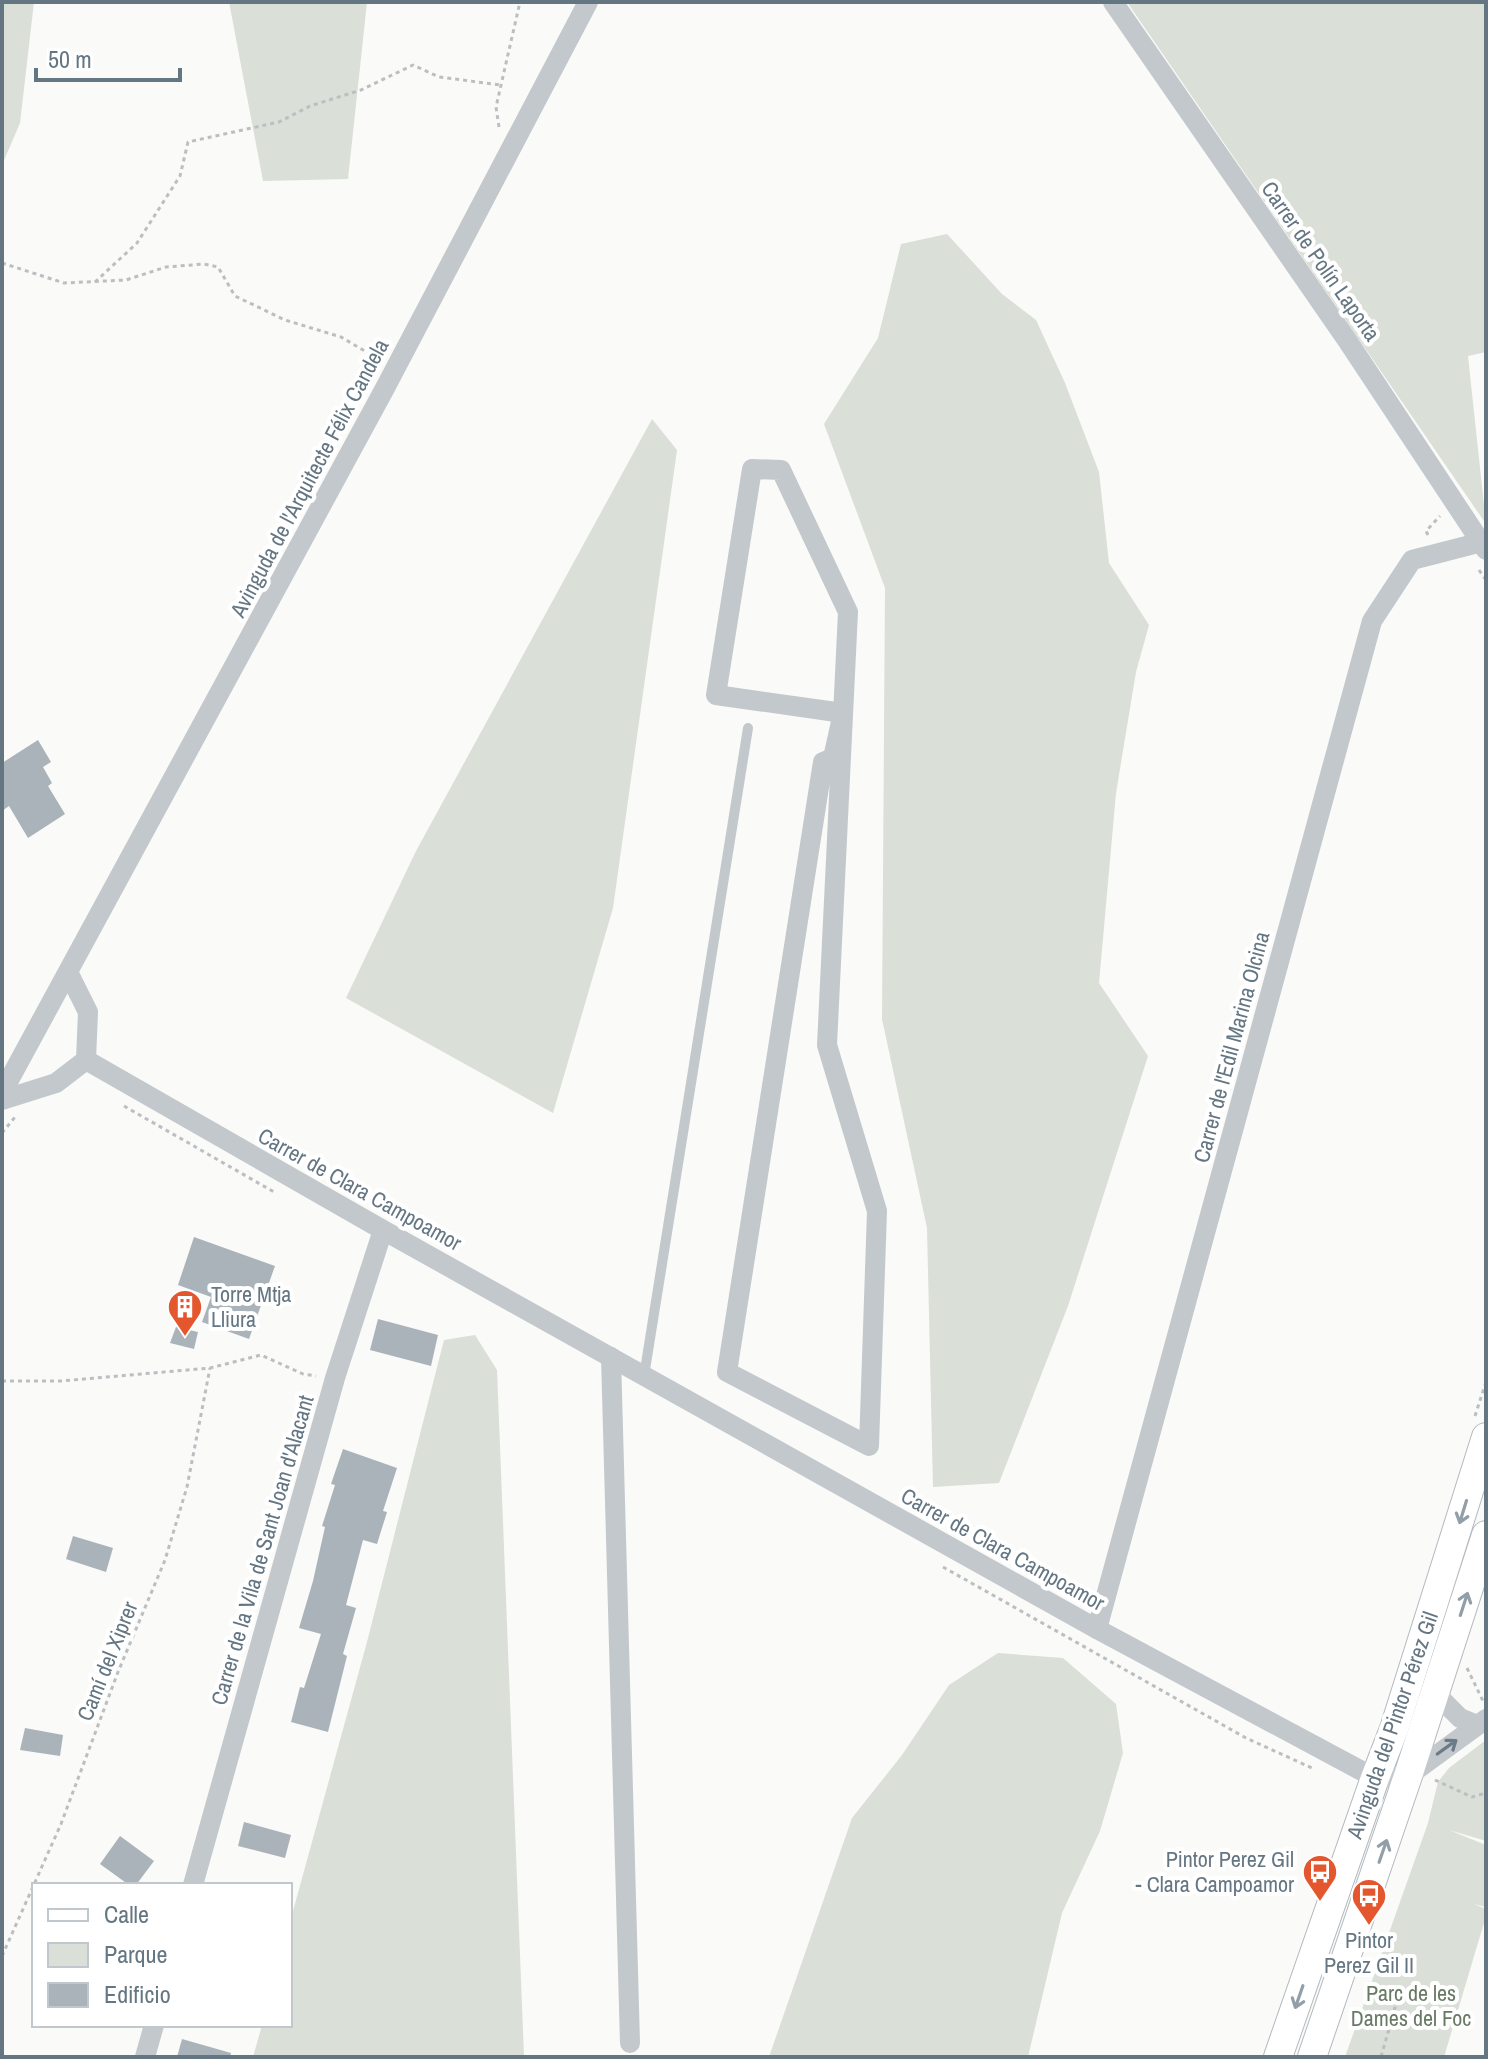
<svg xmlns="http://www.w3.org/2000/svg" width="1488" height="2059" font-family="'Archivo Narrow',sans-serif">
<rect width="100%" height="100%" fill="#fafaf8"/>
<g fill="#dadfd7">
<polygon points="2,2 34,2 20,123 2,165"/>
<polygon points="229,2 367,2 348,179 263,181"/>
<polygon points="1127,2 1486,2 1486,352 1468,356 1486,524"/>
<polygon points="947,234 1002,294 1036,320 1065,383 1099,472 1109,563 1149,625 1136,672 1116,793 1099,983 1148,1056 1068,1306 999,1483 933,1487 927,1228 882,1019 885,588 824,424 878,338 901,244"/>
<polygon points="652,419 677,450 613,908 553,1113 346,998 416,851"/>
<polygon points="475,1335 497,1370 524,2057 253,2057 262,2025 290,2025 290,1922 367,1642 444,1340"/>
<polygon points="998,1653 1063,1658 1116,1704 1123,1753 1100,1831 1062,1913 1028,2057 769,2057 852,1818 902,1755 949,1685"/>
<polygon points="1486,1740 1486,1841 1449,1830 1486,1845 1486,1907 1474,1904 1486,1909 1486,1916 1444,2057 1345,2057 1428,1823 1438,1782 1449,1768"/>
</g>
<g fill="#aab3b9">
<polygon points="38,740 51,762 43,767 52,783 48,786 65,814 28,838 9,806 2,811 2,763"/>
<polygon points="194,1237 275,1266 249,1339 202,1322 211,1297 178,1285"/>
<polygon points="378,1319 438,1335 431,1366 370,1350"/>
<polygon points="176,1327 198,1332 194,1349 170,1343"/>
<polygon points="343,1449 397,1468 383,1511 387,1512 377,1544 363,1540 346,1605 356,1608 343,1654 347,1656 328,1732 291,1722 300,1687 304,1688 321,1634 299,1628 313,1581 325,1527 322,1526 335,1485 331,1484"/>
<polygon points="73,1536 113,1548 106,1572 66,1559"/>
<polygon points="25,1728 63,1735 60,1756 20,1750"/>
<polygon points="244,1822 291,1835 285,1858 238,1846"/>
<polygon points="120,1836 154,1861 136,1885 129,1885 100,1864"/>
<polygon points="182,2039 231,2053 230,2057 177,2057"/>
</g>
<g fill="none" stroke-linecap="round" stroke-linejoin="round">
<defs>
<g id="secondary">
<polyline points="1278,2057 1375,1778 1394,1729 1486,1437"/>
<polyline points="1312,2057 1408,1776 1486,1535"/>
</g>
</defs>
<use href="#secondary" stroke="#b3babf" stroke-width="30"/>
<g stroke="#bbbfc2" stroke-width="3" stroke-dasharray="4 4" stroke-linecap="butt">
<polyline points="499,127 496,107 520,2"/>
<polyline points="2,263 64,283 126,280 166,267 204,264 218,267 235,296 285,320 341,337 370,354 375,366"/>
<polyline points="95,282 137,243 180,176 188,142 279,122 310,106 361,90 413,65 439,77 501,85"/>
<polyline points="1428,535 1426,531 1440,516"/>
<polyline points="1479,570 1486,580"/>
<polyline points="124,1106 274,1192"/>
<polyline points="2,1133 15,1117"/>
<polyline points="2,1381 61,1381 210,1368 261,1355 303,1374 316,1376"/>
<polyline points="1475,1416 1486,1382"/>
<polyline points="943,1567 1246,1738 1312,1768"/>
<polyline points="1467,1668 1483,1701"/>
<polyline points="1435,1780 1472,1797 1486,1793"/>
<polyline points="2,1956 61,1824 118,1672 165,1560 187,1487 210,1368"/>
<polyline points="1370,1986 1398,1997 1381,2057"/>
</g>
<polyline stroke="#c3c8cc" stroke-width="10" points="644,1376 748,728"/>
<g stroke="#c3c8cc" stroke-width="20">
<polyline points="1113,2 1347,340 1486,550"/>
<polygon points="752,469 781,470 848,612 827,1045 877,1211 869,1446 727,1372 823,762 833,758 843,713 716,695"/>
<polyline points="86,1060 383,1230 1097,1629 1375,1778 1408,1776 1486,1719"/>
<polyline points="2,1093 384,390 588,2"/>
<polyline points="2,1100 56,1083 86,1060 88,1012 69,974"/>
<polyline points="611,1357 630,2043"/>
<polyline points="1097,1629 1372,621 1412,560 1486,541"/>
<polyline points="1435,1693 1460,1718 1477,1725"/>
<polyline points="193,1885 335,1378 383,1230"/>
<polyline points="145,2057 154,2025"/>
</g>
<use href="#secondary" stroke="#fff" stroke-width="28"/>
</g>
<defs><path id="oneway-shaft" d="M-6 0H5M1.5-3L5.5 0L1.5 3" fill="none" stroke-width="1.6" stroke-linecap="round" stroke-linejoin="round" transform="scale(2)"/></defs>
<g stroke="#939fa8">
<use href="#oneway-shaft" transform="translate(1463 1512) rotate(107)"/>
<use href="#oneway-shaft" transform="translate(1464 1604) rotate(-72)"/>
<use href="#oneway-shaft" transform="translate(1383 1851) rotate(-71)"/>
<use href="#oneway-shaft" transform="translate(1299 1997) rotate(109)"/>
</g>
<use stroke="#6a7a87" href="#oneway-shaft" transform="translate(1447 1747) rotate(-36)"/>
<defs>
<symbol id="building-pin" viewBox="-11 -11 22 30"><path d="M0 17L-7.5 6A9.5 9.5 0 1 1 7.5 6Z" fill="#e4572e" stroke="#fff"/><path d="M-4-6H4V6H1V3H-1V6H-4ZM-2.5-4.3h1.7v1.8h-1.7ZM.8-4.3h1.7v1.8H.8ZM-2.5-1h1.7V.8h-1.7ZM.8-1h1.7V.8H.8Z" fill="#fff"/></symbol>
<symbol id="bus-pin" viewBox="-11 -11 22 30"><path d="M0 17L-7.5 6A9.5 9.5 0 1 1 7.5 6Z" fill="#e4572e" stroke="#fff"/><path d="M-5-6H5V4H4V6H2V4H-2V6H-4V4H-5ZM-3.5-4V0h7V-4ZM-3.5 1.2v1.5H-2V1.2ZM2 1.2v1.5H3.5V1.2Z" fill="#fff"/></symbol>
</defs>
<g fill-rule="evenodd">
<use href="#building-pin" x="165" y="1287" width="40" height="54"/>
<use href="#bus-pin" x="1300" y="1852" width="40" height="54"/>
<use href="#bus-pin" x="1349" y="1876" width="40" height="54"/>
</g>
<g text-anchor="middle" stroke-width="8" stroke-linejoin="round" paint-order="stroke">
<g font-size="22" fill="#657683" stroke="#fff">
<text transform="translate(1321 261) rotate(55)" y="8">Carrer de Polín Laporta</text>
<text transform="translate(309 478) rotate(-62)" y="8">Avinguda de l'Arquitecte Félix Candela</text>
<text transform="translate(1231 1047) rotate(-75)" y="8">Carrer de l'Edil Marina Olcina</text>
<text transform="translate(360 1189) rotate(29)" y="8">Carrer de Clara Campoamor</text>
<text transform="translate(1003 1549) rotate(29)" y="8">Carrer de Clara Campoamor</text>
<text transform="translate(262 1550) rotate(-74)" y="8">Carrer de la Vila de Sant Joan d'Alacant</text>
<text transform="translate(107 1661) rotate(-68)" y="8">Camí del Xiprer</text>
<text transform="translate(1392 1725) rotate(-71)" y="8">Avinguda del Pintor Pérez Gil</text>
</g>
<g font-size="22" fill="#657683" stroke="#fff" text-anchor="start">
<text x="211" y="1302">Torre Mtja<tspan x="211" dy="25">Lliura</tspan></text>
<text x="1294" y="1867" text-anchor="end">Pintor Perez Gil<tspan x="1294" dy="25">- Clara Campoamor</tspan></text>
<text x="1369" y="1948" text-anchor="middle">Pintor<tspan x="1369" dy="25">Perez Gil II</tspan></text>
</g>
<g font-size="22" fill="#687a64" stroke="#fff">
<text x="1411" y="2001">Parc de les<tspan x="1411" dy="25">Dames del Foc</tspan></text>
</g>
</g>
<rect width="1488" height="2059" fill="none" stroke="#657683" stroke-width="8"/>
<rect x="32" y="1883" width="260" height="144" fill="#ffffff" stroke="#c1c8cd" stroke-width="2"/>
<rect x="48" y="1909" width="40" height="12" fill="#ffffff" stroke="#c1c8cd" stroke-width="2"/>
<text x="104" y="1923" font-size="24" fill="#657683">Calle</text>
<rect x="48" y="1943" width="40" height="24" fill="#dadfd7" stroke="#c1c8cd" stroke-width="2"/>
<text x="104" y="1963" font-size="24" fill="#657683">Parque</text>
<rect x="48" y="1983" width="40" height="24" fill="#aab3b9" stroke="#c1c8cd" stroke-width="2"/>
<text x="104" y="2003" font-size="24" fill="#657683">Edificio</text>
<path d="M36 68v12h144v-12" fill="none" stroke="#657683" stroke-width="4"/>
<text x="48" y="68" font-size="24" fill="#657683" stroke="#ffffff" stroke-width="6" paint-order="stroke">50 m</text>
</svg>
